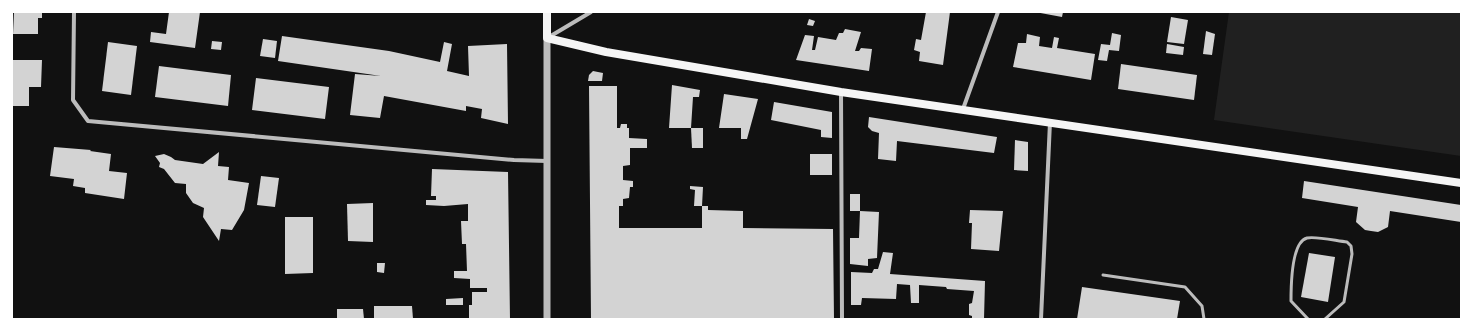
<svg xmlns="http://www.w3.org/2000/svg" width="1473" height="331" font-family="Mulish,sans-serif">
<rect width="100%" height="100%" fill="#111"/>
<polygon fill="#202020" points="1229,12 1461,12 1461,156 1214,120"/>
<g fill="#d3d3d3">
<polygon points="14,12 42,12 42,18 38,18 38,34 13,34"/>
<polygon points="169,12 200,12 195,48 150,42 151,32 166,34"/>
<polygon points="926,12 950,12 943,65 919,61 920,52 914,50 916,39 921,40"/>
<polygon points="1035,12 1063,12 1062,17"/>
<polygon points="1171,17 1188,20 1184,44 1167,42"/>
<polygon points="809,19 815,21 813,26 807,25"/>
<polygon points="845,29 861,32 855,51 859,51 861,48 872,49 869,71 796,60 805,35 814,36 812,50 815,50 818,37 836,40 839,33 843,33"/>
<polygon points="1206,31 1215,34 1212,55 1203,54"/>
<polygon points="1112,33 1121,35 1119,51 1109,50 1107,61 1098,60 1101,44 1110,45"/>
<polygon points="1027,34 1040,37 1039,46 1052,48 1054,37 1059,38 1057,48 1095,54 1091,80 1013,67 1018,43 1026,43"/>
<polygon points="282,36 389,51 440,62 444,42 452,44 447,71 469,76 468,46 507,44 508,124 481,118 482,109 466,106 466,111 384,96 380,118 350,115 355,74 381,76 278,61"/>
<polygon points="263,39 277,41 275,58 260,56"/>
<polygon points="212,41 222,42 221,50 211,49"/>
<polygon points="108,42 137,46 131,95 102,91"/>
<polygon points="1167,44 1184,47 1183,55 1166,53"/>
<polygon points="12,60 42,60 41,87 29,87 29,106 12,106"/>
<polygon points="1121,64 1197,75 1194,100 1118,89"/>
<polygon points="159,66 231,75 228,106 155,97"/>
<polygon points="593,71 603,73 602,81 588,81 589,75"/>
<polygon points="256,78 329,87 325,119 252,110"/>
<polygon points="672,85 700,90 699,97 693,97 691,128 669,128"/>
<polygon points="589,86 617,86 617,128 620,128 621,124 627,124 627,128 629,128 629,138 647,139 647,148 630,148 630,165 623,166 623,180 633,181 633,187 630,187 629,198 623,199 623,206 619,206 619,228 702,228 702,206 708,206 708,210 743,211 743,228 833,229 834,319 591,319"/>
<polygon points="724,94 758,99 747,139 741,139 741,128 719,128"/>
<polygon points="774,102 832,112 832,138 821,137 821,130 771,120"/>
<polygon points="869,117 997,137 994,153 897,141 896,161 878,159 879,133 872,131 868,127"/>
<polygon points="691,128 703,128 703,148 692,148"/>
<polygon points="1015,140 1028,142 1028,171 1014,170"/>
<polygon points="54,147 91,150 90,151 111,154 109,171 127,173 124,199 85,193 85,188 73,186 74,179 50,176"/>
<polygon points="219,152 218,166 229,167 228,180 249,183 244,210 232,230 221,229 219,241 203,217 204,208 193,203 186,193 186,184 175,183 164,169 159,167 160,163 155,156 164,154 171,157 175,160 203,164"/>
<rect x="810" y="154" width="22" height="21"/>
<polygon points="432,169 508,172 510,319 469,319 469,305 472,305 472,292 487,292 487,288 470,288 470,279 454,278 454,271 467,271 466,244 462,244 461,221 468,221 468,204 444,206 426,205 426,200 436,200 436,196 431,196"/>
<polygon points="261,176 279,178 275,207 257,205"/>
<polygon points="1304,181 1461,205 1461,222 1390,211 1388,227 1378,232 1371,231 1365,230 1356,222 1358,207 1302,198"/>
<polygon points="690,186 703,187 702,206 694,206 695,190 690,189"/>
<polygon points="850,194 860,194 860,211 879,212 877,258 868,259 868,266 850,264 850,238 859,238 860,211 850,211"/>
<polygon points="373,203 373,242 348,241 347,204"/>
<polygon points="970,210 1003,211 999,251 971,249 972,223 969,223"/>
<polygon points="285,217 313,217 313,273 285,274"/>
<polygon points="883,252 893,253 890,274 985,281 984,319 972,319 972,316 969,315 969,304 972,303 974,291 947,289 946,287 919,285 919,303 911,303 910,285 897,284 896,299 862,298 861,305 851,305 851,272 872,273 874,269 878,269"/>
<polygon points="1309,253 1335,257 1328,302 1301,297"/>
<polygon points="377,263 385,263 384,273 377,272"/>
<polygon points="1082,287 1180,301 1177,319 1077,319"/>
<polygon points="463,298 463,305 446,305 446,299"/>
<polygon points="374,306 412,306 413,319 374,319"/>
<polygon points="337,309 363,309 364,319 337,319"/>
</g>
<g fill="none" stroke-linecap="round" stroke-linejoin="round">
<g stroke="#bcbcbc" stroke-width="3">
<polyline points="1103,275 1185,287 1202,306 1204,319"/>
<path d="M1308,319L1291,301C1291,287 1291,242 1307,238C1316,236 1337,241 1347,242L1351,246L1352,254L1344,302L1325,319"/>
</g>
<g stroke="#bcbcbc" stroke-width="4">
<polyline points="74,12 73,100 88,121 514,160 547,161"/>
<polyline points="549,37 591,12"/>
<polyline points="841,92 842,319"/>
<polyline points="963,109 998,12"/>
<polyline points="1041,319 1050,122"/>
</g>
<polyline stroke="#bcbcbc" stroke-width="7" points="547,319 547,38"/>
<polyline stroke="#f5f5f5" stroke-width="8" points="547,12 547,38 606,52 841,92 1461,183"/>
</g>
<rect width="1473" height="331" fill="none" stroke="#ffffff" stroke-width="26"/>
</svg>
